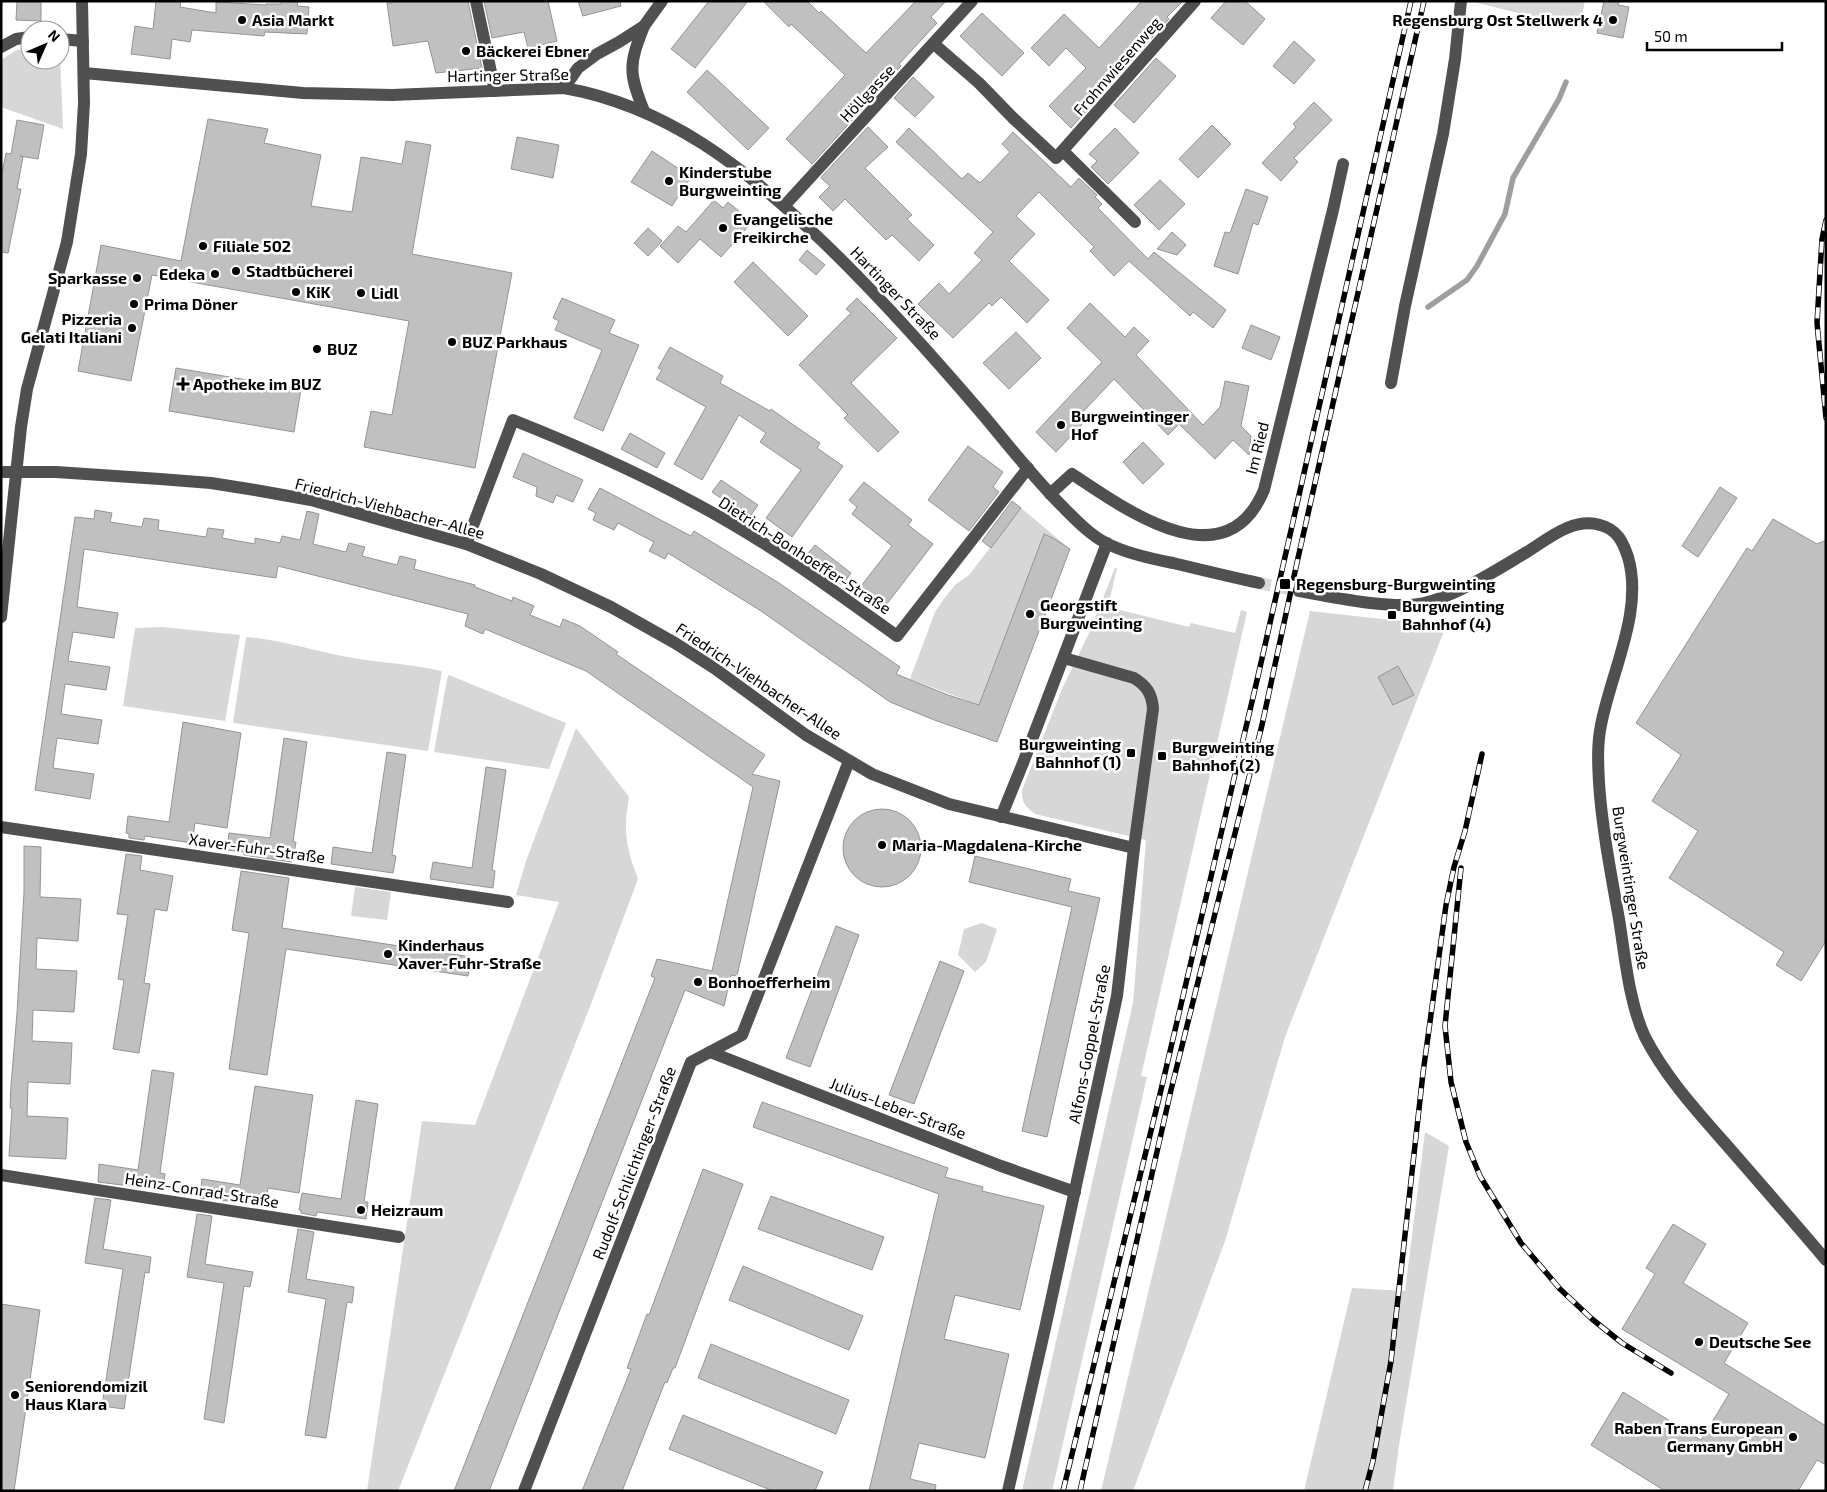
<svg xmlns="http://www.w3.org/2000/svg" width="1827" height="1492" font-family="'Exo 2',sans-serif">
<rect width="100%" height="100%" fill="#fff"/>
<g fill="#d7d7d7">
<polygon points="1478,1 1585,1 1579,28 1478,3"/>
<polygon points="30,49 30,60 60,60 60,54 63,129 1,107 1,60 17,50"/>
<polygon points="1021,508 1070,549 1053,538 1044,535 979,705 910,679 935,612 943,600 955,585 969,575"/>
<path d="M1115,568H1117L1108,607L1189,627L1191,623L1235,633L1241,610L1247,612L1141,1076L1147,1077L1052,1491H1022L1133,1003L1146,840L1035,814C1026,807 1021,802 1022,790L1062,689L1089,633Z"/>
<polygon points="1310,611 1446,626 1285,1037 1225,1241 1133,1491 1101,1491"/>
<polygon points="162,627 240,635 225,721 123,706 135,628"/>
<path d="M246,637C284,640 317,652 353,658C383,663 412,664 442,671L428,751L233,723Z"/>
<polygon points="449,675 566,723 549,769 434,752 447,679"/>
<path d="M576,728L629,797C623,830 626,848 638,879L591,1004L398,1491H367L422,1121L475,1125L559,902L516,895L526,861Z"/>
<polygon points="355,887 391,892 387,920 351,916"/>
<polygon points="982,923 997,929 986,962 975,972 958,955 964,929"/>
<polygon points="1425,1132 1449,1146 1399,1445 1393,1491 1304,1491 1352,1288 1405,1291"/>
</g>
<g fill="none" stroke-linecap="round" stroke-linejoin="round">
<polyline stroke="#9e9e9e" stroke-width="5.5" points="1428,307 1467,280 1477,266 1505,214 1513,178 1559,99 1566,82"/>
</g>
<g fill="#c0c0c0" stroke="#949494">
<polygon points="17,1 41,1 41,21 16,20"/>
<polygon points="156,1 181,1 180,7 216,13 216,2 266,5 266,4 281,4 281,1 298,1 297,6 309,7 307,34 265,32 264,36 192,30 190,42 172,39 170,59 131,54 135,26 153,29"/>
<polygon points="392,1 468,1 482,68 436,73 428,41 393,46 387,3 392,3"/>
<polygon points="484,1 548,1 557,41 528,48 524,32 492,38"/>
<polygon points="578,1 620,1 621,6 583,16"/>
<polygon points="709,1 748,1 695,68 671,49"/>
<polygon points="763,1 807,1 819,13 821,11 866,53 916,1 946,1 931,17 937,23 899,64 901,66 882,87 879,84 853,111 857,115 812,164 786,139 845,75 791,24 789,27"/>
<polygon points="1142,1 1183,1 1167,17 1169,19 1071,128 1049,106 1086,68 1066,48 1049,66 1031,48 1064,14 1099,48"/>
<polygon points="1226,1 1245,1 1265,19 1243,45 1211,18"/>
<polygon points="1604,1 1619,1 1618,5 1629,7 1623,38 1597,33"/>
<polygon points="982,13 1024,53 1002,76 960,36"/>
<polygon points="1294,41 1315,60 1294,84 1273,66"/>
<polygon points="1156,58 1176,76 1134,123 1114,105"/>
<polygon points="707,70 769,128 748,150 687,92"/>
<polygon points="913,77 934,97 915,117 894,98"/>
<polygon points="1314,102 1332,120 1294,158 1298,162 1281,181 1262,163 1296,127 1293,124"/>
<polygon points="208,119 268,129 264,143 321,155 311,206 352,212 361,157 402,164 406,141 431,145 412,254 512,273 475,468 364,447 371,411 392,415 409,321 152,275 131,381 78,371 101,245 181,261"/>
<polygon points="17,120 44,125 38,159 20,156 23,157 17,189 21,189 8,253 1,252 1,178 6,153 11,154"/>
<polygon points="1212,125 1231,144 1198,178 1179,159"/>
<polygon points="868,127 888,147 865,168 912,215 907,219 934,245 919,261 892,235 886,240 845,199 833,211 819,197 830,186 821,178 823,175"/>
<polygon points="909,128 962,179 968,173 980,183 1010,152 1002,144 1013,132 1071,187 1079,178 1097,195 1095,197 1102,204 1098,208 1148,259 1154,252 1226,310 1213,328 1193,312 1190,316 1129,261 1114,276 1090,251 1094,247 1039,192 1016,216 1035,234 1009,261 1049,300 1027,323 1001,297 992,306 989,303 953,338 918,304 939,283 949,294 982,260 974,253 993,232 896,142"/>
<polygon points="1115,128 1139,153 1108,184 1091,167 1097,161 1089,154"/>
<polygon points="517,137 559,145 553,178 511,169"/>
<polygon points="652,151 691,177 672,206 631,182"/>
<polygon points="1160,180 1185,204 1159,230 1134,205"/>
<polygon points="1246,189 1268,197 1258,225 1253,223 1238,274 1214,266 1225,232 1230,233"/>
<polygon points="714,200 723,208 728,202 752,222 721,257 700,239 678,263 660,246 678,226 686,232"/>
<polygon points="648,228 662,241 648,256 634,243"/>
<polygon points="1172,232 1186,245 1177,255 1157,249"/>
<polygon points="807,250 825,265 816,275 799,260"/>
<polygon points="753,262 808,316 788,336 734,282"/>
<polygon points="562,298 615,320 609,333 639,345 603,431 574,418 602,350 555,330 559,321 553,318"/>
<polygon points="857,298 897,338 851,383 899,432 878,452 844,418 848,415 799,365 851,313 846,309"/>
<polygon points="1090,303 1125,337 1134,327 1149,341 1136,355 1203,425 1220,407 1225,381 1249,386 1241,426 1251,436 1249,455 1233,440 1215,459 1179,424 1168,435 1114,379 1081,414 1087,419 1056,452 1036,432 1102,362 1067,328"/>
<polygon points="1251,325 1280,337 1271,360 1242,348"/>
<polygon points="1016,332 1041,358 1009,389 983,363"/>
<polygon points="670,347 723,376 720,383 770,411 771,409 795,426 820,443 817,448 843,466 792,537 766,518 801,470 760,442 766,433 739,415 702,480 674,464 706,407 656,379 662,370 658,368"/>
<polygon points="176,368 301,389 294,432 169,411"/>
<polygon points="630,433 665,453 657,468 621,449"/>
<polygon points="1143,442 1164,464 1143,484 1123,462"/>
<polygon points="968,446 1003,472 993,487 999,492 969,531 928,500"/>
<polygon points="523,453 583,480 573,502 556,495 553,503 536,496 537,487 513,477"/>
<polygon points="721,480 758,505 749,518 712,492"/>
<polygon points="864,482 912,520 908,525 933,544 886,605 861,586 892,546 852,514 857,507 849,500"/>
<polygon points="1720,487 1737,498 1698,557 1682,546"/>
<polygon points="600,488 691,536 694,531 779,583 900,667 896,674 948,695 979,705 1044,534 1053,538 1070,549 997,742 937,721 890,702 761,611 668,553 665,559 649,551 654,542 618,523 614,530 593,520 596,513 588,509"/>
<polygon points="1012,501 1021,508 991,548 982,541"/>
<polygon points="95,510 112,513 110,522 142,527 144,518 159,520 158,530 206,537 208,528 224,530 222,538 255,544 255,538 280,543 282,536 300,540 307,511 319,514 313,544 346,552 349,543 365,547 362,556 397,565 400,556 416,560 414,569 475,585 475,587 512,601 513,597 534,606 530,615 560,627 563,619 580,626 618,652 616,654 765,755 752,774 780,781 737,976 731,975 724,1006 685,990 489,1491 454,1491 655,978 651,976 657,959 712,971 753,787 586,671 485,629 483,634 465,626 468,614 278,566 276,578 84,549 77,607 118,613 114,638 73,632 68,661 110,667 106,690 65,684 61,714 102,720 98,744 57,738 53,768 94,774 90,799 35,790 75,517 94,519"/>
<polygon points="1773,519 1817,544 1826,540 1826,941 1801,981 1776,965 1784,952 1669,878 1698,831 1652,801 1681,755 1636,723 1747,548 1752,551"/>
<polygon points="815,545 851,573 842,585 806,556"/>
<polygon points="1398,666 1414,695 1393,705 1378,677"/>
<polygon points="183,722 241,733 227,828 195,823 192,843 145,836 144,840 129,838 129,834 126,833 128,816 169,822"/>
<polygon points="284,738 307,742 293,842 296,842 293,859 292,859 292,862 244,855 244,852 227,850 229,833 270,838"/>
<polygon points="387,752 406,755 392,855 396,856 393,873 331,864 333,847 372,853"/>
<polygon points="486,767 506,770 492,870 495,871 493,888 430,879 433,862 472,868"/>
<circle cx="882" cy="848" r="39"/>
<polygon points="24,846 41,847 40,897 81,899 78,941 37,938 36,969 77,971 74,1012 33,1010 32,1041 72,1043 70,1084 28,1082 27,1116 68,1118 66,1159 9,1156 12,1108 10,1108 11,1085 17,1013 24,893"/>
<polygon points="126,854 142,856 140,870 173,876 167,911 155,909 144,983 150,984 139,1053 113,1049 124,980 118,979 128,915 117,914"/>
<polygon points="975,856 1071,879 1068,891 1100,898 1047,1137 1022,1131 1072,907 969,882"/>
<polygon points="241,871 289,878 282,928 471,957 468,976 286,949 267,1075 229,1069 249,933 232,930"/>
<polygon points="836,926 859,935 810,1067 786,1058"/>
<polygon points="940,961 964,971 914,1104 889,1095"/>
<polygon points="152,1070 174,1073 160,1173 165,1174 163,1190 98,1182 99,1164 138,1170"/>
<polygon points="255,1086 313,1095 299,1193 268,1188 266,1205 200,1198 202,1179 240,1185"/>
<polygon points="356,1100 378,1104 364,1202 368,1202 366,1219 317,1212 316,1216 301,1213 301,1210 299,1210 302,1193 341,1199"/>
<polygon points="762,1102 948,1168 945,1177 983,1187 982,1191 1044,1206 1020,1310 955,1295 944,1339 1009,1354 985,1458 919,1443 910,1479 936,1485 935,1491 869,1491 939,1194 753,1127"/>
<polygon points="703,1169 743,1184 714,1263 675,1368 673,1368 667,1383 665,1382 622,1491 582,1491 631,1369 627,1368 647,1314 649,1315"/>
<polygon points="771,1196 884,1237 872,1270 758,1229"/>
<polygon points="95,1198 111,1200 103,1249 151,1257 149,1273 145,1272 124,1409 102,1406 123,1269 85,1263"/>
<polygon points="197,1214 212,1216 205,1264 253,1272 250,1287 244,1286 224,1423 204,1419 224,1283 187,1277"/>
<polygon points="1673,1224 1706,1244 1683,1283 1748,1323 1724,1363 1826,1426 1826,1465 1817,1460 1798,1491 1665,1491 1591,1445 1623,1392 1701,1440 1729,1394 1622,1329 1655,1274 1646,1268"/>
<polygon points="298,1229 314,1232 306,1279 354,1287 352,1303 347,1302 326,1438 305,1435 326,1299 288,1292"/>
<polygon points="743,1266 863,1316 849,1350 729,1300"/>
<polygon points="1,1304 40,1310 14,1491 1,1491"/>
<polygon points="711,1344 849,1400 836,1434 698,1378"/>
<polygon points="683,1415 823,1472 815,1491 773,1491 669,1449"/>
</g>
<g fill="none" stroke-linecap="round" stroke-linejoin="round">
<polyline stroke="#d9d9d9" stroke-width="12" stroke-dasharray="12 6" stroke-linecap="butt" points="1259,583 1299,591"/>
<g stroke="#505050" stroke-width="12">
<polyline points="476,1 495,91"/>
<path d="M644,26C629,64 628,72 644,111"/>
<polyline points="60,39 83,41"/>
<polyline points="934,44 979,83 1013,118 1056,158 1195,1"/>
<polyline points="1,47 16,39 30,37"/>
<path d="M84,73L303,93L392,95L564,88C667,106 745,168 819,238C878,294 931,354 984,416C1009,446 1034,478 1062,506C1075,519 1089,534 1106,543C1125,553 1152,559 1173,563C1202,570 1231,577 1259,583"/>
<polyline points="564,88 578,68 597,54 619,42 644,26 662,1"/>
<polyline points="1063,151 1135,222"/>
<polyline points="785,205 972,1"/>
<polyline points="1391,383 1405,306 1443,134 1455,59 1461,1"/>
<polyline points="1,472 56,472 160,479 211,483 255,490 311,500 466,544 541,574 611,607 675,643 714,668 806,735 872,774 949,804 1134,848"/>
<path d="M1050,494L1072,474C1125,509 1225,583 1264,490L1333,210L1343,164"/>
<path d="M466,544L513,420C586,449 658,481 727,521C786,555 841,596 897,636L1028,468"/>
<path d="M1299,591C1334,597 1391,610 1424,603C1457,596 1498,569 1527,552C1548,539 1573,517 1600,525C1617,529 1623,542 1628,557C1644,611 1611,672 1601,725C1597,744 1598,764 1599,783C1602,828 1611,874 1619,919C1625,956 1629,1003 1645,1037C1665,1076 1695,1109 1724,1142C1758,1181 1792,1220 1826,1260"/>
<polyline points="1,617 21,427 27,389 67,242 81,154 84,103 82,1"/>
<polyline points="1001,817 1023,763 1107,543"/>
<polyline points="1,827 508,902"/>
<polyline points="710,1052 1001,1166 1075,1192"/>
<polyline points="1,1175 399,1237"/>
<polyline points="524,1491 691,1062 742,1035 849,761"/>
<path d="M1008,1491L1046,1324L1117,996L1134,848L1153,709C1152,694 1147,686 1134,678L1064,658"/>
</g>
<defs>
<g id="rail">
<polyline points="1826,220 1822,239 1817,323 1826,418"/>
<polyline points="1461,868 1445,1026 1451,1082 1466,1142 1480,1176 1521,1243 1560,1289 1592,1319 1622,1343 1671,1373"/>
<polyline points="1063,1491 1161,1090 1258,676 1411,1"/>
<polyline points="1080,1491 1171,1090 1262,725 1298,558 1424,1"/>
<polyline points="1365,1491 1373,1461 1391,1361 1423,1073 1446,905 1454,867 1465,831 1482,754"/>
</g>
</defs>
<use href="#rail" stroke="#000" stroke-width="5.5"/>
<use href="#rail" stroke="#fff" stroke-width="4" stroke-dasharray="11" stroke-linecap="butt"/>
</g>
<g fill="#000" stroke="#fff" stroke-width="2">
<circle cx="242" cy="20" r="5"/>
<circle cx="1613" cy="20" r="5"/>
<circle cx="466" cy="51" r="5"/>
<circle cx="669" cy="181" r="5"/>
<circle cx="723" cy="228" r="5"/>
<circle cx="203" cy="246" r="5"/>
<circle cx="236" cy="271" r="5"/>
<circle cx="215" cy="274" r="5"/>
<circle cx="137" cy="278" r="5"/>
<circle cx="296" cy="292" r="5"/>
<circle cx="361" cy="293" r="5"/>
<circle cx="134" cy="304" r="5"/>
<circle cx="132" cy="328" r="5"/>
<circle cx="452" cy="342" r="5"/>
<circle cx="317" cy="349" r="5"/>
<path d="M180.5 376.5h5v5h5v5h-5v5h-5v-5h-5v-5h5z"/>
<circle cx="1061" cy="425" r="5"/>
<rect x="1279" y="578" width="12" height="12" rx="2.5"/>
<circle cx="1030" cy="614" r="5"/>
<rect x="1387" y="610" width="10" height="10" rx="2.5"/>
<rect x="1126" y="748" width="10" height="10" rx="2.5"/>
<rect x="1157" y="751" width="10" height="10" rx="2.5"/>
<circle cx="882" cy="845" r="5"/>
<circle cx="388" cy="954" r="5"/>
<circle cx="698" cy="982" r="5"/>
<circle cx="361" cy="1210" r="5"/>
<circle cx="1699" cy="1342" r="5"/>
<circle cx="15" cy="1395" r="5"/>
<circle cx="1793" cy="1437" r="5"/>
</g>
<g text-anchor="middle" stroke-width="5" stroke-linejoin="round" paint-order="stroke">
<g font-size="16" font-weight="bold" fill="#000" stroke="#fff" text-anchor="start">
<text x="252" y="26">Asia Markt</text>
<text x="1603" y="26" text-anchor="end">Regensburg Ost Stellwerk 4</text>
<text x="476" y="57">Bäckerei Ebner</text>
<text x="679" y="178">Kinderstube<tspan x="679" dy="18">Burgweinting</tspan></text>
<text x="733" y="225">Evangelische<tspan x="733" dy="18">Freikirche</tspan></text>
<text x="213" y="252">Filiale 502</text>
<text x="246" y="277">Stadtbücherei</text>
<text x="205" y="280" text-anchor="end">Edeka</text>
<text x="127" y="284" text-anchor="end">Sparkasse</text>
<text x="306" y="298">KiK</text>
<text x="371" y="299">Lidl</text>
<text x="144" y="310">Prima Döner</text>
<text x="122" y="325" text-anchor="end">Pizzeria<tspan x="122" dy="18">Gelati Italiani</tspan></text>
<text x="462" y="348">BUZ Parkhaus</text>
<text x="327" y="355">BUZ</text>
<text x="193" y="390">Apotheke im BUZ</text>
<text x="1071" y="422">Burgweintinger<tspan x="1071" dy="18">Hof</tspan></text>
<text x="1296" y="590">Regensburg-Burgweinting</text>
<text x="1040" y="611">Georgstift<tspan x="1040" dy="18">Burgweinting</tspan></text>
<text x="1402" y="612">Burgweinting<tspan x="1402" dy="18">Bahnhof (4)</tspan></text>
<text x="1121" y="750" text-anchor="end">Burgweinting<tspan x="1121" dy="18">Bahnhof (1)</tspan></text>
<text x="1172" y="753">Burgweinting<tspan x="1172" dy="18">Bahnhof (2)</tspan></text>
<text x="892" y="851">Maria-Magdalena-Kirche</text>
<text x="398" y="951">Kinderhaus<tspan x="398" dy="18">Xaver-Fuhr-Straße</tspan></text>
<text x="708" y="988">Bonhoefferheim</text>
<text x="371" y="1216">Heizraum</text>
<text x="1709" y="1348">Deutsche See</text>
<text x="25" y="1392">Seniorendomizil<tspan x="25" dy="18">Haus Klara</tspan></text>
<text x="1783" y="1434" text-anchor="end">Raben Trans European<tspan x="1783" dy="18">Germany GmbH</tspan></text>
</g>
<g font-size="16" fill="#000" stroke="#fff">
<text transform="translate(1117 66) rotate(-49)" y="6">Frohnwiesenweg</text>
<text transform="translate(508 75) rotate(-1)" y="6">Hartinger Straße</text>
<text transform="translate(867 93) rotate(-47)" y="6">Höllgasse</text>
<text transform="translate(896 293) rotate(46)" y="6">Hartinger Straße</text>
<text transform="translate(1257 448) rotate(-76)" y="6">Im Ried</text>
<text transform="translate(390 508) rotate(15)" y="6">Friedrich-Viehbacher-Allee</text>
<text transform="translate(805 555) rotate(33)" y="6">Dietrich-Bonhoeffer-Straße</text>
<text transform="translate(759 681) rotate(34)" y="6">Friedrich-Viehbacher-Allee</text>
<text transform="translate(257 848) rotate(8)" y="6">Xaver-Fuhr-Straße</text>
<text transform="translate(1631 888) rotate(81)" y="6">Burgweintinger Straße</text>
<text transform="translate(1089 1044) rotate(-79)" y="6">Alfons-Goppel-Straße</text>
<text transform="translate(898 1108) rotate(21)" y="6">Julius-Leber-Straße</text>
<text transform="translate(634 1163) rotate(-69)" y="6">Rudolf-Schlichtinger-Straße</text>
<text transform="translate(202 1190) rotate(9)" y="6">Heinz-Conrad-Straße</text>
</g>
</g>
<rect width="1827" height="1492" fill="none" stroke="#000000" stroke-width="5"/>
<g transform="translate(45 45) rotate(45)"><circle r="24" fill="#ffffff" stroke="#999999"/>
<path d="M0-4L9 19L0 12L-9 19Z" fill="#000000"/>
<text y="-8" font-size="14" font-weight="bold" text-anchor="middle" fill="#000000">N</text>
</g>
<path d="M1647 42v8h135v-8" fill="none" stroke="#000000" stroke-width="2.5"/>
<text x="1654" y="42" font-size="15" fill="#000000" stroke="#ffffff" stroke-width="4" paint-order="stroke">50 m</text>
</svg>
